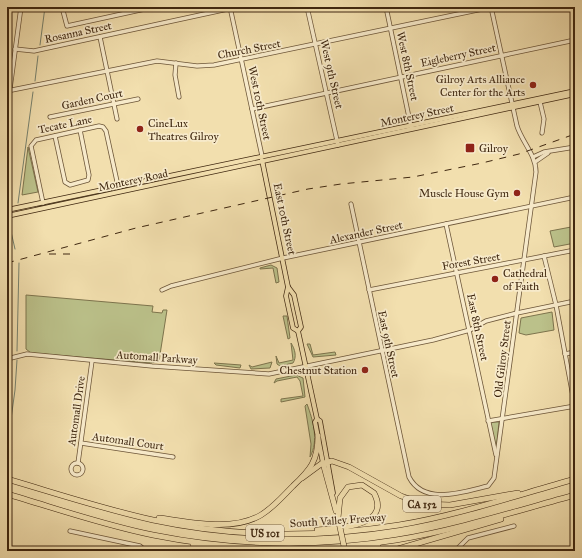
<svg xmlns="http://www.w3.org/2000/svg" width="582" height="558" font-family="'IM FELL Great Primer',serif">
<rect width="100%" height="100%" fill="#f2dfae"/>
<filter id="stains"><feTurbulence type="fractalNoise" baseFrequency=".005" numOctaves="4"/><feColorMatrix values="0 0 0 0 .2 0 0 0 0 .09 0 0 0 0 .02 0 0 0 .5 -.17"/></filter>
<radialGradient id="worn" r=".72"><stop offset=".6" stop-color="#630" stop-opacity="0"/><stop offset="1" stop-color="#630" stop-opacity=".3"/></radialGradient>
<g fill="#bbc18a" stroke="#7d744d">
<polygon points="28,147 38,192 22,195"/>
<polygon points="148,182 148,184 37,207 48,203"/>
<polygon points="571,227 575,243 554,247 550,231"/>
<polygon points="271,265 277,268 279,282 276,283 273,268 260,269 260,268"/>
<polygon points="26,295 153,306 152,312 162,313 163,310 167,310 159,361 151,363 31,353 26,349"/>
<polygon points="552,312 554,330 526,335 519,333 521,318"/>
<polygon points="283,316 287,316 290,338 288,339"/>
<path d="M291,343C295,349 297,357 293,363L280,366L277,364L276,356L279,363L293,360Z"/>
<polygon points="307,344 310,344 313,355 335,352 336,355 313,357"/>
<polygon points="272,362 270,368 251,369 249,365 252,367"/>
<polygon points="214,363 241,365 240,368 216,365"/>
<polygon points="296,375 303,378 305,397 281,402 281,399 303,396 300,381 297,377 277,381 274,383 276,379"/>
<path d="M307,404C313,420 319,441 310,457L311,444L305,406Z"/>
<polygon points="490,422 499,422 496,451"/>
</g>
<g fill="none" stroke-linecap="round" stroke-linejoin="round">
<g stroke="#76816e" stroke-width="1">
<polyline points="40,45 45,7"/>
<polyline points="35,81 38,56"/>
<polyline points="18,203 33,92"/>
<polyline points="9,223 15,249"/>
<polyline points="17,351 19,263"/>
<polyline points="7,448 15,390 17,360"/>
</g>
<defs>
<g id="minor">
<polyline points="62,7 67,26 154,7"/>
<polyline points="230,7 262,156"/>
<polyline points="307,7 338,145"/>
<polyline points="386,7 411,127"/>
<polyline points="100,37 117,119"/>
<polyline points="15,49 34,51 43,49 237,7"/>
<polyline points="176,63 175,75 179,97"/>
<polyline points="7,91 157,61 197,66 214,65 492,7"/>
<polyline points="540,102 544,119 542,133"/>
<polyline points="252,109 575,40"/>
<polyline points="7,111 21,7"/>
<polyline points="50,117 138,99"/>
<polyline points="55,136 65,182 70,185 88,180 89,175 80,130"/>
<polyline points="533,157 544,152 575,147"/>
<polyline points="535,162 548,153"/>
<polyline points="43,203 31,146 36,140 99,126 103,127 106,131 118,186"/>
<path d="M351,204L409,477C424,506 463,492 488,486L494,478L536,172C536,155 522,142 517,126L491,7"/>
<polyline points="446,224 496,455"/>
<polyline points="544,256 556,305 575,407"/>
<polyline points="162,290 171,286 283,258 575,197"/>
<polyline points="369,290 575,250"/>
<polyline points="565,354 575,352"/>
<polyline points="7,359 27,354 152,366 269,374 433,340 470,330 486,321 517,313 575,301"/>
<polyline points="488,421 575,406"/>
<polyline points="81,443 173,457"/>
<circle cx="77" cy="469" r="6"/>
<polyline points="78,463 92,361"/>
<polyline points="70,531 140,546 146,551"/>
<polyline points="455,551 468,538 514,526"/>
</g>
<g id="major">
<polyline points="262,160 288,287 294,295 301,327 298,331 300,340 317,419 320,421 333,493"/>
<polyline points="7,210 575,91"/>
<polyline points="7,216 575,94"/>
<polyline points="288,287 286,296 293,328 298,331"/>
<polyline points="317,419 315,422 323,463"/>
</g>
<g id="highway">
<polyline points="323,463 336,511"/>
<polyline points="302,478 321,464 332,461 349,467 401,496 424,504 450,505 518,493"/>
<path d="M7,479C55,493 103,509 153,520C233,537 318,538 399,525C459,515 517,495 575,479"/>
<path d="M7,494C55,508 103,525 153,535C233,551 316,553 396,540C457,530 516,511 575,495"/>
<path d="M159,518C191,522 232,532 261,515C274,507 283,496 293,486C310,470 318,461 318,436"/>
<path d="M317,530C337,528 392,527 374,493L362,485L348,487L340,498L338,518"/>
<polyline points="193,544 223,551"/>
<polyline points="345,551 378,545"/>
<polyline points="391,551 501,519"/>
</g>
</defs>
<use href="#minor" stroke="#6c5538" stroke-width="5"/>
<use href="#major" stroke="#3f2710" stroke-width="5.5"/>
<use href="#highway" stroke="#3f2710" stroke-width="6"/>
<use href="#minor" stroke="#f7eaca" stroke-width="3.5"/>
<use href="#major" stroke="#f2dfae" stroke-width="4"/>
<use href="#highway" stroke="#f2dfae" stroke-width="5"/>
<g stroke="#3f2710" stroke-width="1" stroke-dasharray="7 7" stroke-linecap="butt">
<polyline points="49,254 73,254"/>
<polyline points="7,263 136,228 308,189 341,184 413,177 482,163 519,154 575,134"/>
</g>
<defs>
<polyline id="highway-bridge" points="338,518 345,551"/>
</defs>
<use href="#highway-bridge" stroke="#3f2710" stroke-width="6" stroke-linecap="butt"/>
<use href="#highway-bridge" stroke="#f2dfae" stroke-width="5"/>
</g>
<g fill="#8f2418" stroke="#f7eaca" stroke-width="1.5">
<circle cx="533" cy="85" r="4"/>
<circle cx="140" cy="129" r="4"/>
<rect x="465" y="143" width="10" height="10" rx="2"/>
<circle cx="517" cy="193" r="4"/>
<circle cx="495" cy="279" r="4"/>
<circle cx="365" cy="370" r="4"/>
</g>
<g text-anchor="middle" stroke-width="3.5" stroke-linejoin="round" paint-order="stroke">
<g fill="#f7eaca" stroke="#766248" stroke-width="1">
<rect x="403" y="496" width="38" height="16" rx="3"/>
<rect x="246" y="525" width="38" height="16" rx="3"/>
</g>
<g font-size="10" font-weight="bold" fill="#3f2710">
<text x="422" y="508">CA 152</text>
<text x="265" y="537">US 101</text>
</g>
<g font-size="11" fill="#3f2710" stroke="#f7eaca">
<text transform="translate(78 32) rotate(-12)" y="4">Rosanna Street</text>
<text transform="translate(249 49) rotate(-11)" y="4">Church Street</text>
<text transform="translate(458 55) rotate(-12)" y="4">Eigleberry Street</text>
<text transform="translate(408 66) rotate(78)" y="4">West 8th Street</text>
<text transform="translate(332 74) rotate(77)" y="4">West 9th Street</text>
<text transform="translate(92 99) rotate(-12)" y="4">Garden Court</text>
<text transform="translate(260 103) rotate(78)" y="4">West 10th Street</text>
<text transform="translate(417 115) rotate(-12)" y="4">Monterey Street</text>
<text transform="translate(65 124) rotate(-12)" y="4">Tecate Lane</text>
<text transform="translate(133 180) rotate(-12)" y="4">Monterey Road</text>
<text transform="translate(285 219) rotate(78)" y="4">East 10th Street</text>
<text transform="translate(366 232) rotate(-12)" y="4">Alexander Street</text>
<text transform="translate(471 261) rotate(-10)" y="4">Forest Street</text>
<text transform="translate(478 327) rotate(78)" y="4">East 8th Street</text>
<text transform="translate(389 344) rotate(78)" y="4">East 9th Street</text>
<text transform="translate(157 357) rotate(4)" y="4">Automall Parkway</text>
<text transform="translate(502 359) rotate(-83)" y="4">Old Gilroy Street</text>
<text transform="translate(76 411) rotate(-82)" y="4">Automall Drive</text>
<text transform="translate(128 441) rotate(8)" y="4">Automall Court</text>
<text transform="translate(338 520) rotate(-4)" y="4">South Valley Freeway</text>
</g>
<g font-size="11" fill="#3f2710" stroke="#f7eaca" text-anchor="end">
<text x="525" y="83">Gilroy Arts Alliance<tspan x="525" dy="13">Center for the Arts</tspan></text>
<text x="148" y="127" text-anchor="start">CineLux<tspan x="148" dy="13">Theatres Gilroy</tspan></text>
<text x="479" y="152" text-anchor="start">Gilroy</text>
<text x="509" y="197">Muscle House Gym</text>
<text x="503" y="277" text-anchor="start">Cathedral<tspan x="503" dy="13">of Faith</tspan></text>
<text x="357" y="374">Chestnut Station</text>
</g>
</g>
<rect width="582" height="558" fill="none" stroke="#f2dfae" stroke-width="24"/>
<rect x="8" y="8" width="566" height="542" fill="none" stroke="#3f2710" stroke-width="2"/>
<rect x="12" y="12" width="558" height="534" fill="none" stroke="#3f2710"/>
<rect width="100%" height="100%" filter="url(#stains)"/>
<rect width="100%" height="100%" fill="url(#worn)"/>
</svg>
